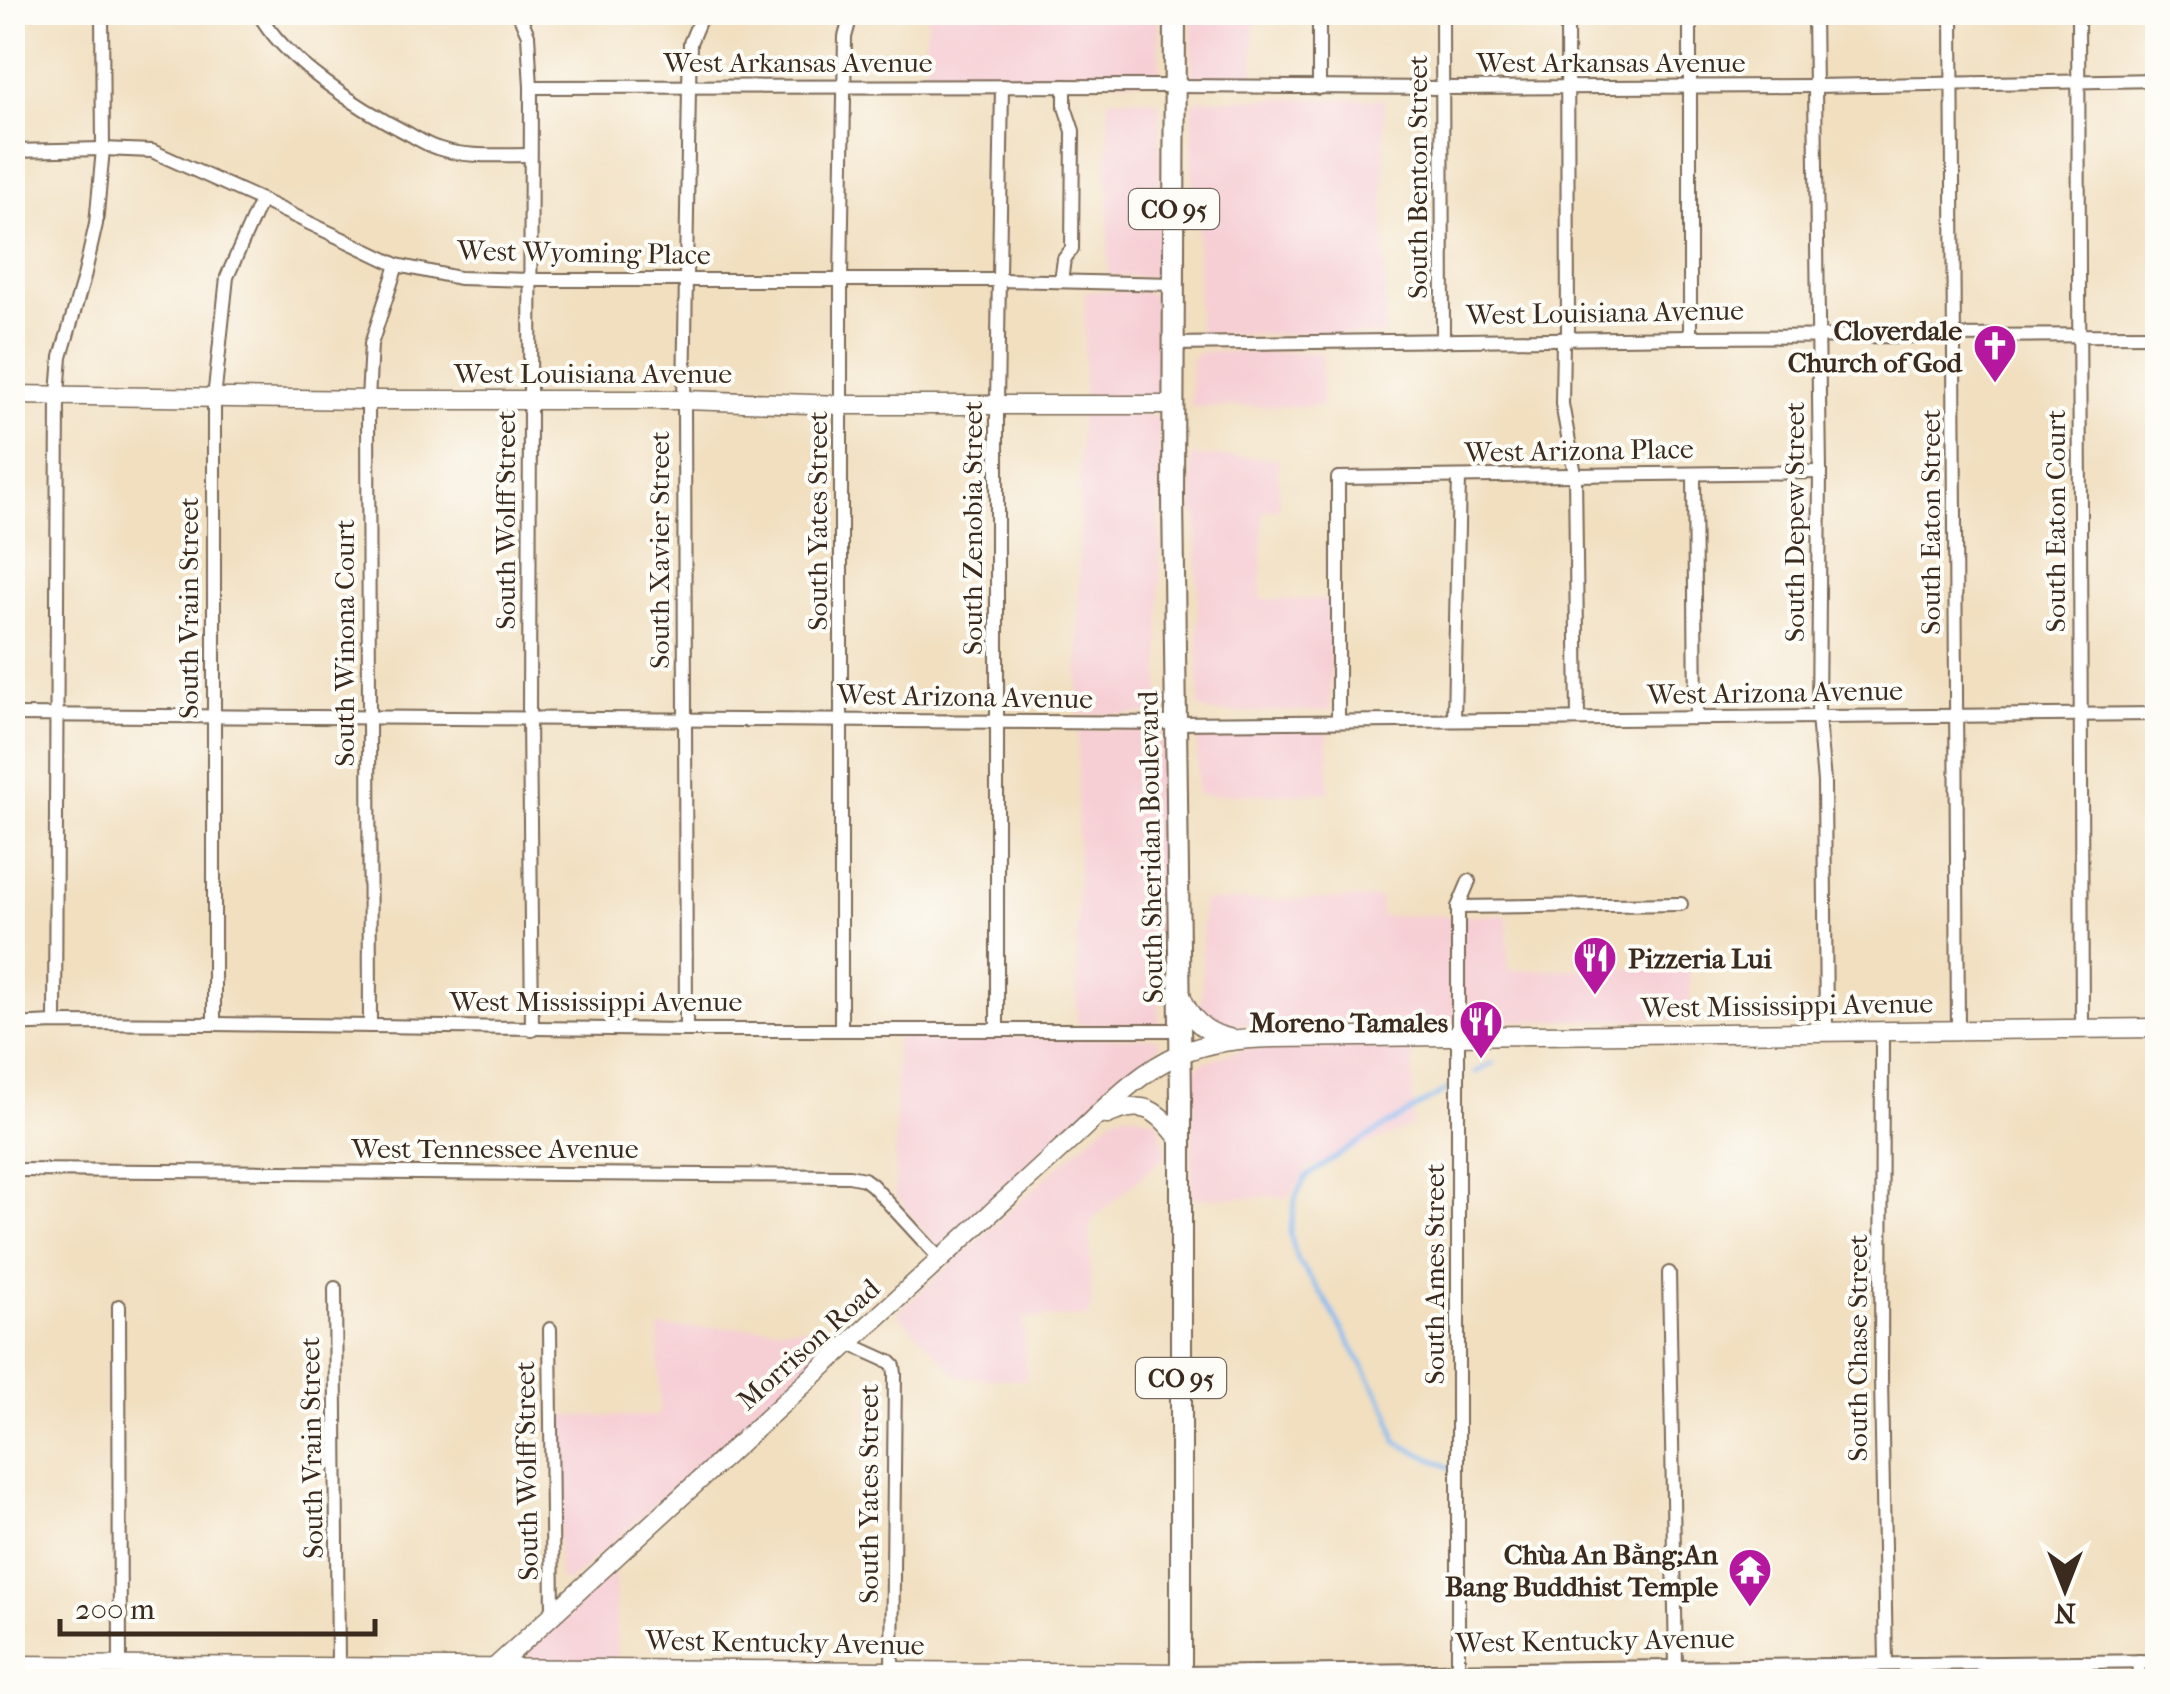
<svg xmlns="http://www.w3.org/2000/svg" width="2170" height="1694" font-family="'IM FELL French Canon',serif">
<rect width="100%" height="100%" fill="#fdfcf7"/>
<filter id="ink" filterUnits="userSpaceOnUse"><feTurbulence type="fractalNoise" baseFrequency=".01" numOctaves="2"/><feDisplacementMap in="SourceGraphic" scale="20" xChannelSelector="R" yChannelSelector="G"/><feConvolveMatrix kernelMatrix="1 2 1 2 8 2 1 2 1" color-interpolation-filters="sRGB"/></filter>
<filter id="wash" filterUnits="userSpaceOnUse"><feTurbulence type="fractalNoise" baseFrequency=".0048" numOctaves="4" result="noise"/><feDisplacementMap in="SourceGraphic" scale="40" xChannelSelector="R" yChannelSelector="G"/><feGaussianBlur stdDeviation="2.25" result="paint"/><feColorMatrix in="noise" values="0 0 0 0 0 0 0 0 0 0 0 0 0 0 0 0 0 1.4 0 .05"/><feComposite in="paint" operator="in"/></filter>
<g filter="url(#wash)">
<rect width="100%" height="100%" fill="#f1dfc0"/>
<g fill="#f6cfd5">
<polygon points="929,13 1158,13 1160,74 1158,81 926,81 924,48"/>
<polygon points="1192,13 1254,13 1254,82 1195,82 1192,77"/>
<polygon points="1108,98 1155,99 1160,105 1159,273 1153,277 1108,276"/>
<polygon points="1200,99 1384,99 1385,335 1202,334 1198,326 1198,230 1192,174 1192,106 1195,101"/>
<polygon points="1085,291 1145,292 1160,297 1160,397 1084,399"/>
<polygon points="1202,352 1322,352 1322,406 1191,407 1192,360 1195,355"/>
<polygon points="1080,414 1154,415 1160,422 1160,712 1156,714 1078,715"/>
<polygon points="1192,456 1278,458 1279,509 1263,510 1261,599 1332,600 1330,711 1209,713 1199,706 1197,516 1192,510"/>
<polygon points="1328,727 1329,793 1197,795 1197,730"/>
<polygon points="1078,730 1157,730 1163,739 1165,825 1159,1026 1077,1025"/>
<polygon points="1380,898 1381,916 1507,915 1509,970 1690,967 1690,1019 1217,1025 1212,1024 1202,1014 1199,1007 1202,999 1202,901"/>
<polygon points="896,1036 1156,1038 1160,1042 1157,1049 1088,1108 957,1230 954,1238 945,1246 936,1247 895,1195"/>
<polygon points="1413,1045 1413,1126 1308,1169 1289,1197 1191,1198 1194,1069 1204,1062 1247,1048"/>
<polygon points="1127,1113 1158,1120 1167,1154 1092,1220 1090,1233 1091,1307 1089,1317 1024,1318 1026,1380 959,1377 897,1313 1101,1128 1115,1116"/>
<polygon points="804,1327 833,1343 571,1580 564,1582 559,1578 558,1416 659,1416 659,1328"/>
<polygon points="615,1571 617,1660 532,1661 527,1655 527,1650"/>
</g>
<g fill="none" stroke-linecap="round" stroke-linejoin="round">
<g stroke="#82baf3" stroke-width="4">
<polyline points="1475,1073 1493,1063"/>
<polyline points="1450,1088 1359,1142 1306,1177 1296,1196 1290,1233 1297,1259 1326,1301 1389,1412 1396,1442 1451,1468"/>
</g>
</g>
</g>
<g filter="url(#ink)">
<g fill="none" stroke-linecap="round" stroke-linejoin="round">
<defs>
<g id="street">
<path d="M258,12C284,61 360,109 409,134C418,139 427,145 437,148C466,158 500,155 530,155"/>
<polyline points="518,12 528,35 531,87 529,718 532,1030"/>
<polyline points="1319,12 1319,88"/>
<polyline points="1442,12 1443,341"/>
<polyline points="1567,12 1568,340"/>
<polyline points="1690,12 1690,337"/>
<polyline points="1814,12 1820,472 1818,717 1824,782 1826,1032"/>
<polyline points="1952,12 1958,1031"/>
<polyline points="2078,12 2082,1029"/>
<polyline points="531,87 1174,86 1442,88 1814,86 2158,80"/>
<polyline points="12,151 103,149 152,151 261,200 397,265 459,278 530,280 1001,280 1174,284"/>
<polyline points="1061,281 1064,259 1072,249 1073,131 1065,107 1065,86"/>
<polyline points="1563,340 1562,404 1575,474 1578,719"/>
<polyline points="1174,344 1690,337 2158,335"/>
<polyline points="1694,474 1696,718"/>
<polyline points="12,715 1175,723 2158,714"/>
<polyline points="1454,720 1459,477"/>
<polyline points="1338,721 1338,478 1820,472"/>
<polyline points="1458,907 1681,904"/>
<polyline points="55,1023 58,394 61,357 84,277 96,224 103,149 102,12"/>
<polyline points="214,1024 214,399 227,277 261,200"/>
<polyline points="12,1025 55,1023 214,1024 686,1030 1179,1030"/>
<polyline points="370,1026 368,400 371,344 397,265"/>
<polyline points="686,1030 684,400 689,87 690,43 703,12"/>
<polyline points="841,1030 841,281 845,37 852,12"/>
<polyline points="997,1030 997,403 1002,86"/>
<polyline points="1882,1031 1881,1378 1886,1664"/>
<polyline points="12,1170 849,1176 864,1179 872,1185 941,1260"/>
<polyline points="1669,1273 1676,1666"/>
<polyline points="335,1288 338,1667"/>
<polyline points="119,1306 120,1666"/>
<polyline points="550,1329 553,1613"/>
<polyline points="850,1344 890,1362 894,1366 895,1374 892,1671"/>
<polyline points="1985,1663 1985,1682"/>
<polyline points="1458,1670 1458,907 1469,881"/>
<polyline points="1181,1673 2158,1661"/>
<polyline points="2138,1682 2139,1661"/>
</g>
<g id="secondary">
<polyline points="12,395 368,400 684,400 842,405 1174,405"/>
<path d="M1181,995C1189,1018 1205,1033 1229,1038"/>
<path d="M1107,1115C1144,1098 1158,1110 1181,1141"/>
<polyline points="12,1665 1181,1673"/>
<path d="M479,1682L1063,1147C1099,1115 1135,1073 1180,1054C1210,1041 1242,1039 1274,1038L2158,1028"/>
</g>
<polyline id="primary" points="1175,12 1173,498 1181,1099 1181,1682"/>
</defs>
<use href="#street" stroke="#7b6957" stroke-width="16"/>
<use href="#secondary" stroke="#7b6957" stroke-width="21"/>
<use href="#primary" stroke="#7b6957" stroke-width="24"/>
<use href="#street" stroke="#fff" stroke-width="12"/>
<use href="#secondary" stroke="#fff" stroke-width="18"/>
<use href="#primary" stroke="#fff" stroke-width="20"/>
</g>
</g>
<defs>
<symbol id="church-pin" viewBox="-11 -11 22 30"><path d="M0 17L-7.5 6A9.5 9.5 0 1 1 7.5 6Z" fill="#b5179e" stroke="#fdfcf7"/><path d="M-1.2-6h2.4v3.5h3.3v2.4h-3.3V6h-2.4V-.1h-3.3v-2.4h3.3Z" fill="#fff"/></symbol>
<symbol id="restaurant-pin" viewBox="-11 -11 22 30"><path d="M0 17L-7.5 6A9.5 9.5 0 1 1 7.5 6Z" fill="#b5179e" stroke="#fdfcf7"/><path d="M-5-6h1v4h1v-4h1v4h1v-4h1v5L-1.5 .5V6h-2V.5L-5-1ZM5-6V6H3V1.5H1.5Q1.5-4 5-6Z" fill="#fff"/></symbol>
<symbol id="temple-pin" viewBox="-11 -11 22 30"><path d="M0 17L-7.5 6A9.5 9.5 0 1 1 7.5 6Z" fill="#b5179e" stroke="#fdfcf7"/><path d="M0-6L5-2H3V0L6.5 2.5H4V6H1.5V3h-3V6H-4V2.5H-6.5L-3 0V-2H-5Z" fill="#fff"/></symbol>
</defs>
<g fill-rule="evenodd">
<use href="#church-pin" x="1970" y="321" width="50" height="68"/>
<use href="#restaurant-pin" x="1570" y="933" width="50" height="68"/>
<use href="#restaurant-pin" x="1456" y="997" width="50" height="68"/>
<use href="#temple-pin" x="1725" y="1545" width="50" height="68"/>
</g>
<g text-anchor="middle" stroke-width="8" stroke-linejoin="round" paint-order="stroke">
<g fill="#fdfcf7" stroke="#75695f" stroke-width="2.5">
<rect x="1129" y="189" width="90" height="40" rx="8"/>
<rect x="1136" y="1358" width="90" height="40" rx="8"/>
</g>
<g font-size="25" font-weight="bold" fill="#3b2a1e">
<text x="1174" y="218">CO 95</text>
<text x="1181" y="1387">CO 95</text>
</g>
<g font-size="28" fill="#3b2a1e" stroke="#fdfcf7">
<text x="798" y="72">West Arkansas Avenue</text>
<text x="1611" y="72">West Arkansas Avenue</text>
<text transform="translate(1417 177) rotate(-90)" y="10">South Benton Street</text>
<text transform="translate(584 252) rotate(1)" y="10">West Wyoming Place</text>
<text transform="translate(1605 312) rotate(-1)" y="10">West Louisiana Avenue</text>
<text x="593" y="383">West Louisiana Avenue</text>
<text transform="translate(1579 450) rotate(-1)" y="10">West Arizona Place</text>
<text transform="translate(505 520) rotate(-90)" y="10">South Wolff Street</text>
<text transform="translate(817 521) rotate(-90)" y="10">South Yates Street</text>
<text transform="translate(2055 521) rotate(-90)" y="10">South Eaton Court</text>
<text transform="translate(1794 522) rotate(-90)" y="10">South Depew Street</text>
<text transform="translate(1930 522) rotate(-90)" y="10">South Eaton Street</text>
<text transform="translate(972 528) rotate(-90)" y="10">South Zenobia Street</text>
<text transform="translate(659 550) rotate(-90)" y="10">South Xavier Street</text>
<text transform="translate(188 608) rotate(-90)" y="10">South Vrain Street</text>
<text transform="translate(344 643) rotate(-90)" y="10">South Winona Court</text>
<text transform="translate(1775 692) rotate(-1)" y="10">West Arizona Avenue</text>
<text transform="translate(965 696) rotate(1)" y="10">West Arizona Avenue</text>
<text transform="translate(1150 847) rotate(-91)" y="10">South Sheridan Boulevard</text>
<text x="596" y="1011">West Mississippi Avenue</text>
<text transform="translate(1787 1005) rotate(-1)" y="10">West Mississippi Avenue</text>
<text x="495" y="1158">West Tennessee Avenue</text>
<text transform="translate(1434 1274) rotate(-90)" y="10">South Ames Street</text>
<text transform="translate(808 1344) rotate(-42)" y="10">Morrison Road</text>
<text transform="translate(1857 1348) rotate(-90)" y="10">South Chase Street</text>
<text transform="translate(311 1448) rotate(-91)" y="10">South Vrain Street</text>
<text transform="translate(526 1471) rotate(-91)" y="10">South Wolff Street</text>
<text transform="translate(868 1494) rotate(-90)" y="10">South Yates Street</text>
<text transform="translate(1595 1640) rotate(-1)" y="10">West Kentucky Avenue</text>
<text transform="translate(785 1642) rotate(1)" y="10">West Kentucky Avenue</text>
</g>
<g font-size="28" font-weight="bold" fill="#3b2a1e" stroke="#fdfcf7" text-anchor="end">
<text x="1962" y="340">Cloverdale<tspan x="1962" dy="32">Church of God</tspan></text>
<text x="1628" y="968" text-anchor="start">Pizzeria Lui</text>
<text x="1448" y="1032">Moreno Tamales</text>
<text x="1718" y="1564">Chùa An Bằng;An<tspan x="1718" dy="32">Bang Buddhist Temple</tspan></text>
</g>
</g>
<rect width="2170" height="1694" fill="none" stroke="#fdfcf7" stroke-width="50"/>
<g transform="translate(2065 1589) rotate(180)" stroke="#fdfcf7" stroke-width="8" paint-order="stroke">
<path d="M0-8L18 38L0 25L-18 38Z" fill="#3b2a1e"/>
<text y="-15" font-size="28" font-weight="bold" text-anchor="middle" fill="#3b2a1e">N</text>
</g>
<path d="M60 1619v15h315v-15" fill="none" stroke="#3b2a1e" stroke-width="5"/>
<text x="75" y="1619" font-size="30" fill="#3b2a1e" stroke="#fdfcf7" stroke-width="8" paint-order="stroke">200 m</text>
</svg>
